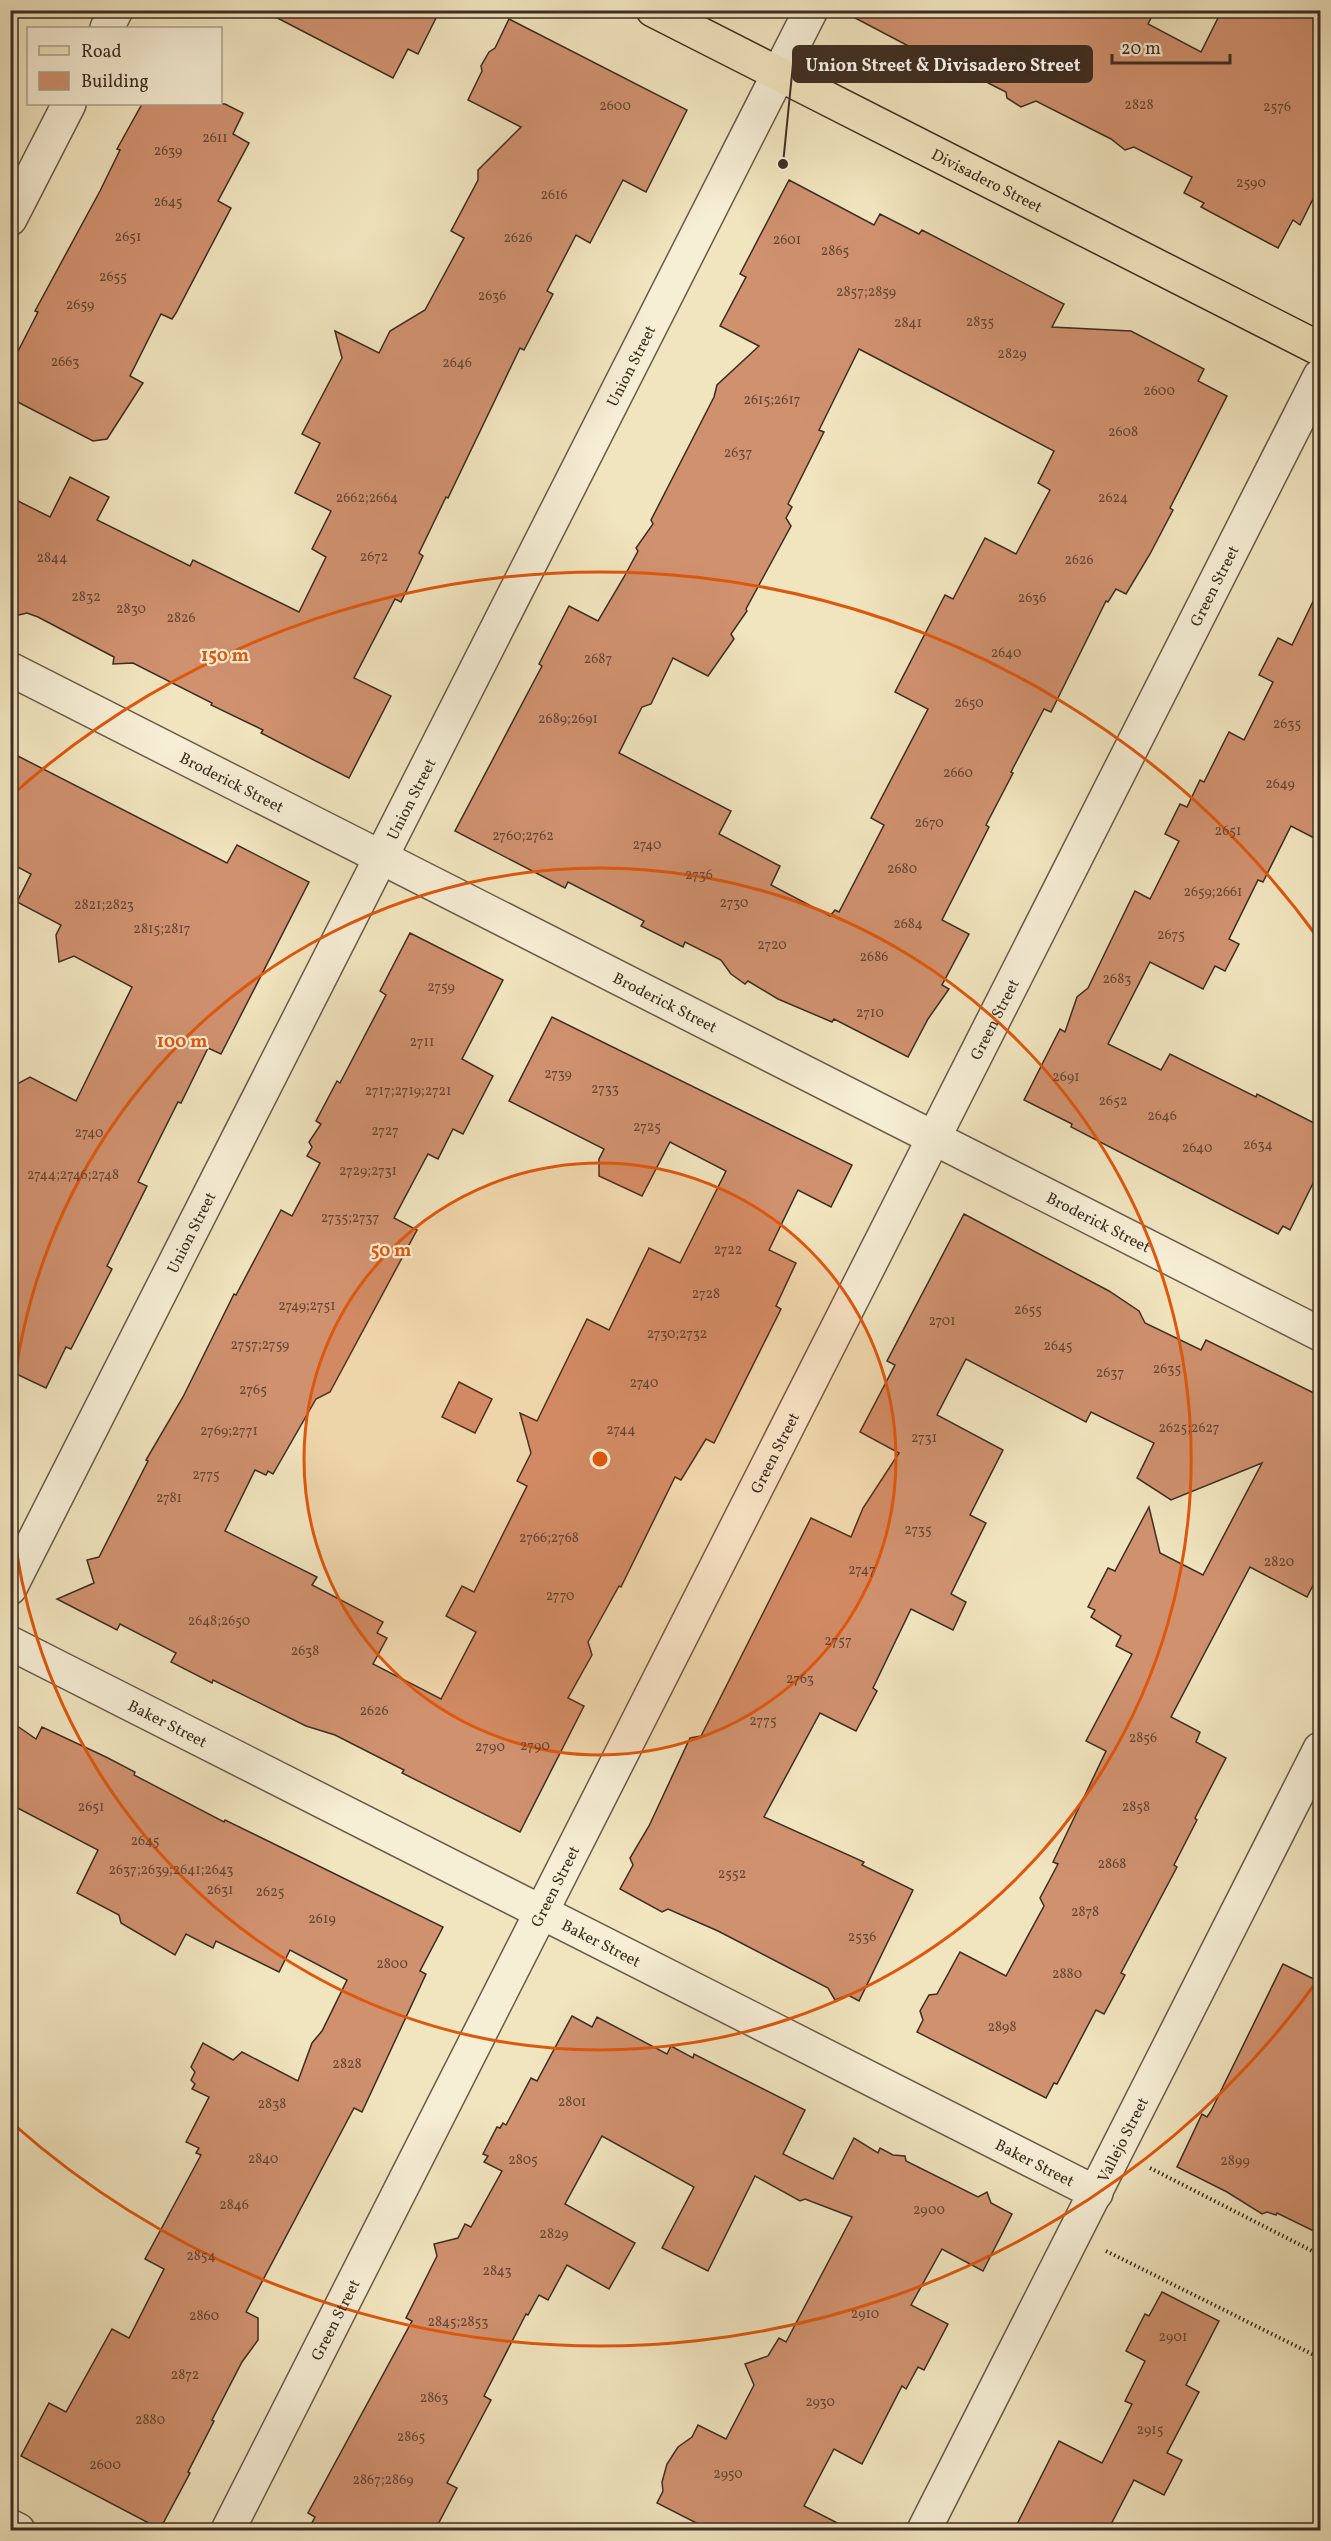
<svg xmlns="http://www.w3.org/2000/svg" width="1331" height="2541" font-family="Vollkorn,serif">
<rect width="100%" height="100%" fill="#f1e5bf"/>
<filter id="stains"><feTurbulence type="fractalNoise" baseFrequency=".00333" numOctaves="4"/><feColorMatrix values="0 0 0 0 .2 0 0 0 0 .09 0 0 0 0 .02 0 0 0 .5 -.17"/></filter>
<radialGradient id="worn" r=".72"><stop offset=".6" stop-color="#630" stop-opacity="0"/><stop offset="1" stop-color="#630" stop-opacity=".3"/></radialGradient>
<g fill="#d0916f" stroke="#3d2d22" stroke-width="1.5" fill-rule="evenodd">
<polygon points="262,10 440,10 418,54 408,49 393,78"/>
<polygon points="840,10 1155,10 1148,24 1201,52 1222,10 1320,10 1320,185 1300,225 1293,220 1278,248 1201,207 1204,203 1184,193 1192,177 1134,147 1125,150 1111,139 1036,101 1021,107 1007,98 1006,92 996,87 935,55 933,59"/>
<polygon points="509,19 687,110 646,192 623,180 590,243 576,235 547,291 553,294 524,350 520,348 448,498 446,497 419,553 423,556 401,602 395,599 354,678 391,696 349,778 261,733 263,730 211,705 212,703 133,663 113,664 114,657 38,617 27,613 10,617 10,497 50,517 70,477 109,497 97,520 190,566 193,560 299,612 326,557 312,549 331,511 295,493 320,443 302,434 342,358 335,331 379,353 390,331 425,310 464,238 451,231 478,180 478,170 521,127 468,100 482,71 481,66 489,52 495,48"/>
<polygon points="142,104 225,104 243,113 233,134 249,143 218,201 231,208 176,313 172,319 161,314 130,376 143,383 107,439 93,441 10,398 10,367 38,312 35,311 100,191 120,150 117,149"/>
<path d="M789,180L874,225L880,214L919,234L922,230L1064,304L1052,327L1131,331L1204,369L1198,381L1227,396L1170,508L1173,510L1150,554L1126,594L1116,589L1108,602L1106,601L1051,712L1044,709L1011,772L1013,773L986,825L989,827L942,920L969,934L942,985L949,989L928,1019L908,1057L834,1019L832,1022L778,999L748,981L745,984L731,974L721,960L685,942L683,947L641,926L644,921L568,882L565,888L455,831L542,666L539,664L569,606L598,621L624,577L638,551L636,548L653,524L651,520L714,397L717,385L759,346L720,326L746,277L740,274ZM859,349L1054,451L1038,483L1050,490L1016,554L985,538L953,599L945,595L895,692L928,709L871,818L884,825L839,912L835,910L830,916L771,885L780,866L719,834L731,811L619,753L642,707L651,704L673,658L708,676L734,639L731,634L747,611L746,609L791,526L786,518L792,507L788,504L824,432L819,430Z"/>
<polygon points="1320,587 1320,841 1291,826 1263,882 1258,880 1229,939 1239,944 1225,971 1215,966 1203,989 1150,962 1108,1044 1161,1070 1170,1054 1256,1097 1257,1094 1320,1126 1320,1169 1290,1230 1283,1226 1278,1234 1071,1127 1072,1124 1024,1100 1060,1029 1065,1032 1077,997 1088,988 1135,891 1150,899 1179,841 1165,834 1180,804 1187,807 1200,780 1204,782 1229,732 1244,740 1273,682 1259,675 1278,638 1292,645"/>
<polygon points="10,752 227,863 237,845 309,882 221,1054 208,1048 181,1103 178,1102 138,1182 147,1186 107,1266 112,1269 71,1349 66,1347 46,1388 10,1371 10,1097 17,1084 30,1077 76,1101 132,987 74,956 59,962 56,935 61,925 17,902 31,874 10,863"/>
<polygon points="410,933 503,980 462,1059 493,1076 463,1134 453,1129 438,1159 428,1154 394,1218 417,1230 330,1392 316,1399 273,1474 268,1471 266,1475 255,1470 225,1531 317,1577 312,1585 383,1622 377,1633 387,1638 373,1664 441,1699 476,1632 446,1616 462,1586 474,1592 527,1486 517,1481 531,1453 520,1413 537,1421 587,1319 609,1330 649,1248 680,1263 726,1171 670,1142 642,1196 599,1176 599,1159 604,1149 509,1101 552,1017 852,1165 831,1207 798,1190 769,1250 796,1263 776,1306 781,1309 714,1443 706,1439 681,1480 675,1477 621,1587 619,1586 588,1642 592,1655 568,1698 584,1706 520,1832 402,1773 404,1770 335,1735 306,1726 213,1680 212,1683 171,1662 176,1653 120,1624 117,1630 57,1599 94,1583 87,1560 99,1557 148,1461 146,1460 183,1397 234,1294 236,1295 281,1210 292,1216 320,1163 307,1156 312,1147 309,1142 321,1124 316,1121 337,1081 340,1083 386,995 380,991"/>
<polygon points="964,1214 1109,1291 1139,1311 1145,1323 1201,1350 1206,1340 1320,1396 1320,1572 1307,1597 1250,1567 1171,1717 1200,1732 1196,1742 1226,1758 1195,1818 1197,1820 1174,1865 1177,1867 1121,1973 1125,1975 1104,2014 1096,2010 1057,2084 1054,2083 1046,2098 917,2032 923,2020 920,2011 929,1995 937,1994 960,1952 1006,1976 1044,1906 1040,1898 1058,1864 1053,1862 1106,1751 1086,1741 1132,1654 1116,1646 1121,1636 1091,1617 1095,1610 1088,1607 1108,1568 1115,1571 1149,1507 1160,1553 1203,1575 1262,1463 1171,1500 1137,1478 1154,1443 1091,1412 1086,1422 966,1359 937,1415 1003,1450 970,1515 986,1523 951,1594 966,1602 953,1630 911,1609 873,1688 877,1691 856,1731 820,1713 764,1817 864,1862 862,1865 913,1890 859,2001 848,1995 835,2000 828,1988 718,1931 668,1909 662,1912 620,1889 633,1865 630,1858 649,1826 690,1738 701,1736 811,1518 851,1537 863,1508 899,1453 860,1432 895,1365 887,1361"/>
<polygon points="459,1382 492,1399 475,1433 442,1417"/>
<polygon points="10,1721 36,1739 42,1727 106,1757 135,1772 134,1775 224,1822 225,1820 268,1841 443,1927 420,1971 426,1974 362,2112 354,2108 246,2312 258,2318 258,2340 242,2362 212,2420 214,2421 188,2472 190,2473 160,2529 21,2456 49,2403 66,2412 112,2329 129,2338 164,2269 145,2259 201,2155 196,2153 199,2148 186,2142 209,2097 192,2089 195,2084 191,2080 195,2072 191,2067 203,2043 233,2060 242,2052 298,2081 312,2043 322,2031 347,1980 290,1950 279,1972 216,1941 213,1948 186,1934 175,1955 121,1923 119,1915 77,1893 98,1850 10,1804"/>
<polygon points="1283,1964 1320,1982 1320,2234 1277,2213 1276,2215 1267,2212 1262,2214 1227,2192 1177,2167 1202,2114 1207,2117 1211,2111"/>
<polygon points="572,2016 592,2027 597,2017 667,2054 671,2046 693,2058 694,2054 805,2110 783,2154 833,2179 854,2138 878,2153 880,2148 893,2155 905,2156 906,2161 978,2197 987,2192 991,2203 1012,2214 983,2271 942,2249 911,2305 948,2324 924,2370 918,2367 906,2389 902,2386 862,2464 834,2449 804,2506 851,2530 710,2530 657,2503 663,2491 662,2482 667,2464 678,2447 692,2437 698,2425 726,2439 754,2385 745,2364 768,2356 779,2338 786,2342 852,2217 805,2199 800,2201 755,2176 708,2271 662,2248 694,2187 602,2136 565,2204 635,2243 609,2289 567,2265 548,2300 539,2295 528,2315 526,2314 484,2396 491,2400 447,2483 457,2488 435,2530 308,2530 315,2517 308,2513 412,2321 406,2318 437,2256 434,2244 458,2238 465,2224 471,2227 502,2171 484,2162 488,2156 483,2154 497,2127 500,2128 503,2123 506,2125 531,2078 537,2081"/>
<polygon points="1162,2292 1219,2321 1186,2385 1199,2392 1167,2453 1182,2460 1164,2495 1134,2480 1108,2530 1014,2530 1059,2441 1102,2463 1132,2404 1125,2401 1145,2361 1126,2351 1145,2314 1149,2316"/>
</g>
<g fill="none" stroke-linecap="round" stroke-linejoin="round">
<defs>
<g id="minor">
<polyline points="107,28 116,10"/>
<polyline points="10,219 69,104"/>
<path id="s1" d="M10,669L1320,1334"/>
<path id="s2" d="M10,1588L811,10"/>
<path id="s3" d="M10,1643L1096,2193"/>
<polyline points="10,2526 18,2530"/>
<path id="s4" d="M228,2530L1320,376"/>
<path id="s5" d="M924,2530L1320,1749"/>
</g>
<g id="major">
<path id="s6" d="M653,10L1320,349"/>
</g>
</defs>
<use href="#minor" stroke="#6a5b49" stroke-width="36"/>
<use href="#major" stroke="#3d2d22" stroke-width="36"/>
<g stroke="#3d2d22" stroke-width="4" stroke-dasharray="1.5 3" stroke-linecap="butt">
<polyline points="1150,2168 1320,2255"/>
<polyline points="1106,2251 1320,2358"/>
</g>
<use href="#minor" stroke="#f6eed5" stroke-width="33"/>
<use href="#major" stroke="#f1e5bf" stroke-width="33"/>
</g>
<circle cx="600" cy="1459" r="296" fill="#df570d" fill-opacity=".12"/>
<g fill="none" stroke="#df570d" stroke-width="3">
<circle cx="600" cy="1459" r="296"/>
<path d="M11 1413A591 591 0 1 1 11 1505"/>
<path d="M1318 1980A887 887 0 0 1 12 2123M12 795A887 887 0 0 1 1318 938"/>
</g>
<g text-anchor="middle" stroke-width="4.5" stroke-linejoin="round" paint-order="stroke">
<g font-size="14" fill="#624635">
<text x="1139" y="109">2828</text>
<text x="615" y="110">2600</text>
<text x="1277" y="111">2576</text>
<text x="215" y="142">2611</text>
<text x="168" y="155">2639</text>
<text x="1251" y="187">2590</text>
<text x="554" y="199">2616</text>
<text x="168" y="206">2645</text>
<text x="128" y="241">2651</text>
<text x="518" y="242">2626</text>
<text x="787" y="244">2601</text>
<text x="835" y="255">2865</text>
<text x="113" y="281">2655</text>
<text x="866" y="296">2857;2859</text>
<text x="492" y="300">2636</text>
<text x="80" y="309">2659</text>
<text x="980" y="326">2835</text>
<text x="908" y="327">2841</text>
<text x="1012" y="358">2829</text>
<text x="65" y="366">2663</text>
<text x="457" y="367">2646</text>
<text x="1159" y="395">2600</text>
<text x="772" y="404">2615;2617</text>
<text x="1123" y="436">2608</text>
<text x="738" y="457">2637</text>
<text x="367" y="502">2662;2664</text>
<text x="1113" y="502">2624</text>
<text x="374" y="561">2672</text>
<text x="52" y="562">2844</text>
<text x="1079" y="564">2626</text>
<text x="86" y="601">2832</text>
<text x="1032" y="602">2636</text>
<text x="131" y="613">2830</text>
<text x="181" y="622">2826</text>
<text x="1006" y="657">2640</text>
<text x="598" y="663">2687</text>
<text x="969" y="707">2650</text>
<text x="568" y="723">2689;2691</text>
<text x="1287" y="728">2635</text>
<text x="958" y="777">2660</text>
<text x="1280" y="788">2649</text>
<text x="929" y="827">2670</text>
<text x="1228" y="835">2651</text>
<text x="523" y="840">2760;2762</text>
<text x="647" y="849">2740</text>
<text x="902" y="873">2680</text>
<text x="699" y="879">2736</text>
<text x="1213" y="896">2659;2661</text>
<text x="734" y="907">2730</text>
<text x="104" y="909">2821;2823</text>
<text x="908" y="928">2684</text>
<text x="162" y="933">2815;2817</text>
<text x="1171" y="939">2675</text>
<text x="772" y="949">2720</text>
<text x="874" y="961">2686</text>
<text x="1117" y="983">2683</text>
<text x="441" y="991">2759</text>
<text x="870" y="1017">2710</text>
<text x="422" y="1046">2711</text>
<text x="558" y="1078">2739</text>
<text x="1066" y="1081">2691</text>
<text x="605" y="1093">2733</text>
<text x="408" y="1095">2717;2719;2721</text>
<text x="1113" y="1105">2652</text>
<text x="1162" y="1120">2646</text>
<text x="647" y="1131">2725</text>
<text x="385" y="1135">2727</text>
<text x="89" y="1137">2740</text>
<text x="1258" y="1149">2634</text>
<text x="1197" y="1152">2640</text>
<text x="368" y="1175">2729;2731</text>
<text x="73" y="1179">2744;2746;2748</text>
<text x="350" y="1222">2735;2737</text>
<text x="728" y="1254">2722</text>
<text x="706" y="1298">2728</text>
<text x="307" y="1310">2749;2751</text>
<text x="1028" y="1314">2655</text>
<text x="942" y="1325">2701</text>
<text x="677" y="1338">2730;2732</text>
<text x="260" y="1349">2757;2759</text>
<text x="1058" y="1350">2645</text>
<text x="1167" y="1373">2635</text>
<text x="1110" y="1377">2637</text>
<text x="644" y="1387">2740</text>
<text x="253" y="1394">2765</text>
<text x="1189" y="1432">2625;2627</text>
<text x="621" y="1434">2744</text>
<text x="229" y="1435">2769;2771</text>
<text x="924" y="1442">2731</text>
<text x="206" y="1479">2775</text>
<text x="169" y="1502">2781</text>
<text x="918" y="1534">2735</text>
<text x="549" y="1542">2766;2768</text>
<text x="1279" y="1566">2820</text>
<text x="862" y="1574">2747</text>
<text x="560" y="1600">2770</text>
<text x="219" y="1625">2648;2650</text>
<text x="838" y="1645">2757</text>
<text x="305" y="1655">2638</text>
<text x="800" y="1683">2763</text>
<text x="374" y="1715">2626</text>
<text x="763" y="1725">2775</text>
<text x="1143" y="1742">2856</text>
<text x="535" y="1750">2790</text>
<text x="490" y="1751">2790</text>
<text x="91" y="1811">2651</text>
<text x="1136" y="1811">2858</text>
<text x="145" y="1845">2645</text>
<text x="1112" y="1868">2868</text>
<text x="171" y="1874">2637;2639;2641;2643</text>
<text x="732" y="1878">2552</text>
<text x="220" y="1894">2631</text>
<text x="270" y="1896">2625</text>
<text x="1085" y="1916">2878</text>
<text x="322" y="1923">2619</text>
<text x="862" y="1941">2536</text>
<text x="392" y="1968">2800</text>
<text x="1067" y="1978">2880</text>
<text x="1002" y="2031">2898</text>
<text x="347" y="2068">2828</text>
<text x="572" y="2106">2801</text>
<text x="272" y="2108">2838</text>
<text x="263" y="2163">2840</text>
<text x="523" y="2164">2805</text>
<text x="1235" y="2165">2899</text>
<text x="234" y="2209">2846</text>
<text x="929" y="2214">2900</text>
<text x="554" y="2238">2829</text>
<text x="201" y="2260">2854</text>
<text x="497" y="2275">2843</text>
<text x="865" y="2318">2910</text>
<text x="204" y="2320">2860</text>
<text x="458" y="2326">2845;2853</text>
<text x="1173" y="2341">2901</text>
<text x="185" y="2379">2872</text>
<text x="434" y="2402">2863</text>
<text x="820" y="2406">2930</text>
<text x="150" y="2424">2880</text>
<text x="1150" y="2434">2915</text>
<text x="411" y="2441">2865</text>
<text x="105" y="2469">2600</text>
<text x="728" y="2478">2950</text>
<text x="383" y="2484">2867;2869</text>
</g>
<g font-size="16" fill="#3d2d22" stroke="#f6eed5">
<text dy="6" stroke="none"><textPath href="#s6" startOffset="375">Divisadero Street</textPath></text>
<text dy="6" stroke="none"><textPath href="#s2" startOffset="1371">Union Street</textPath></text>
<text dy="6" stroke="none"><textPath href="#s4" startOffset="2180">Green Street</textPath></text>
<text dy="6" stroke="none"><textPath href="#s1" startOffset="249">Broderick Street</textPath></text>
<text dy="6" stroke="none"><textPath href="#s2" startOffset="885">Union Street</textPath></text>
<text dy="6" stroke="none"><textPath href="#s1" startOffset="735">Broderick Street</textPath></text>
<text dy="6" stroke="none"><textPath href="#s4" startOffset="1694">Green Street</textPath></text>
<text dy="6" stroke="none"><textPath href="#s1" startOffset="1221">Broderick Street</textPath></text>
<text dy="6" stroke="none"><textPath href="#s2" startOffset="399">Union Street</textPath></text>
<text dy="6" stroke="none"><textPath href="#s4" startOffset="1208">Green Street</textPath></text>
<text dy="6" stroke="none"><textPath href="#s3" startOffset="177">Baker Street</textPath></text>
<text dy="6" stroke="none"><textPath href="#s4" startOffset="722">Green Street</textPath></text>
<text dy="6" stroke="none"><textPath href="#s3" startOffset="663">Baker Street</textPath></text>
<text dy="6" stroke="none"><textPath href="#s5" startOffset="438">Vallejo Street</textPath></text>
<text dy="6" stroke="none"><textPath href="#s3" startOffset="1149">Baker Street</textPath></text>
<text dy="6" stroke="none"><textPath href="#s4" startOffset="236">Green Street</textPath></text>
</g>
</g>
<circle cx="600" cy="1459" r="9" fill="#df570d" stroke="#f6eed5" stroke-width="3"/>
<g font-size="18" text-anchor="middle" font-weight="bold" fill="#df570d" stroke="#f6eed5" stroke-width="4.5" stroke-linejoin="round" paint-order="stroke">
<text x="225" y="661">150 m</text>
<text x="182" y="1047">100 m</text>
<text x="391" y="1256">50 m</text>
</g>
<path fill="none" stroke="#3d2d22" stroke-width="2" d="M783 164L793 64"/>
<circle fill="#3d2d22" stroke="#f6eed5" stroke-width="2" cx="783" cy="164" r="6"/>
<rect fill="#3d2d22" stroke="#3d2d22" stroke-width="2" x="793" y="46" width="299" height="36" rx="6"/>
<g font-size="18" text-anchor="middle" font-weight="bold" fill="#fff">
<text x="943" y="71">Union Street &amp; Divisadero Street</text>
</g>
<rect width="1331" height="2541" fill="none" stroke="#f1e5bf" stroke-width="36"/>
<rect x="12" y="12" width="1307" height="2517" fill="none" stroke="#3d2d22" stroke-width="3"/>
<rect x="18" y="18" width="1295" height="2505" fill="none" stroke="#3d2d22" stroke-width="1.5"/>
<rect x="27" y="27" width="195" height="78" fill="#f6eed5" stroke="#aca18d" stroke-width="1.5"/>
<rect x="39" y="46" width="30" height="9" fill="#f1e5bf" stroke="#aca18d" stroke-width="1.5"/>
<text x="81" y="57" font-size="18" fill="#3d2d22">Road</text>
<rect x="39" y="72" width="30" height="18" fill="#d0916f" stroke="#aca18d" stroke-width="1.5"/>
<text x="81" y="87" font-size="18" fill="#3d2d22">Building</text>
<path d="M1112 54v9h118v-9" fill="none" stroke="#3d2d22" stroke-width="3"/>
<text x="1121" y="54" font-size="18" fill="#3d2d22" stroke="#f6eed5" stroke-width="4.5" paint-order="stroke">20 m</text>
<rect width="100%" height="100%" filter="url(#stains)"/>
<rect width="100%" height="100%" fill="url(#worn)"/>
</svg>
